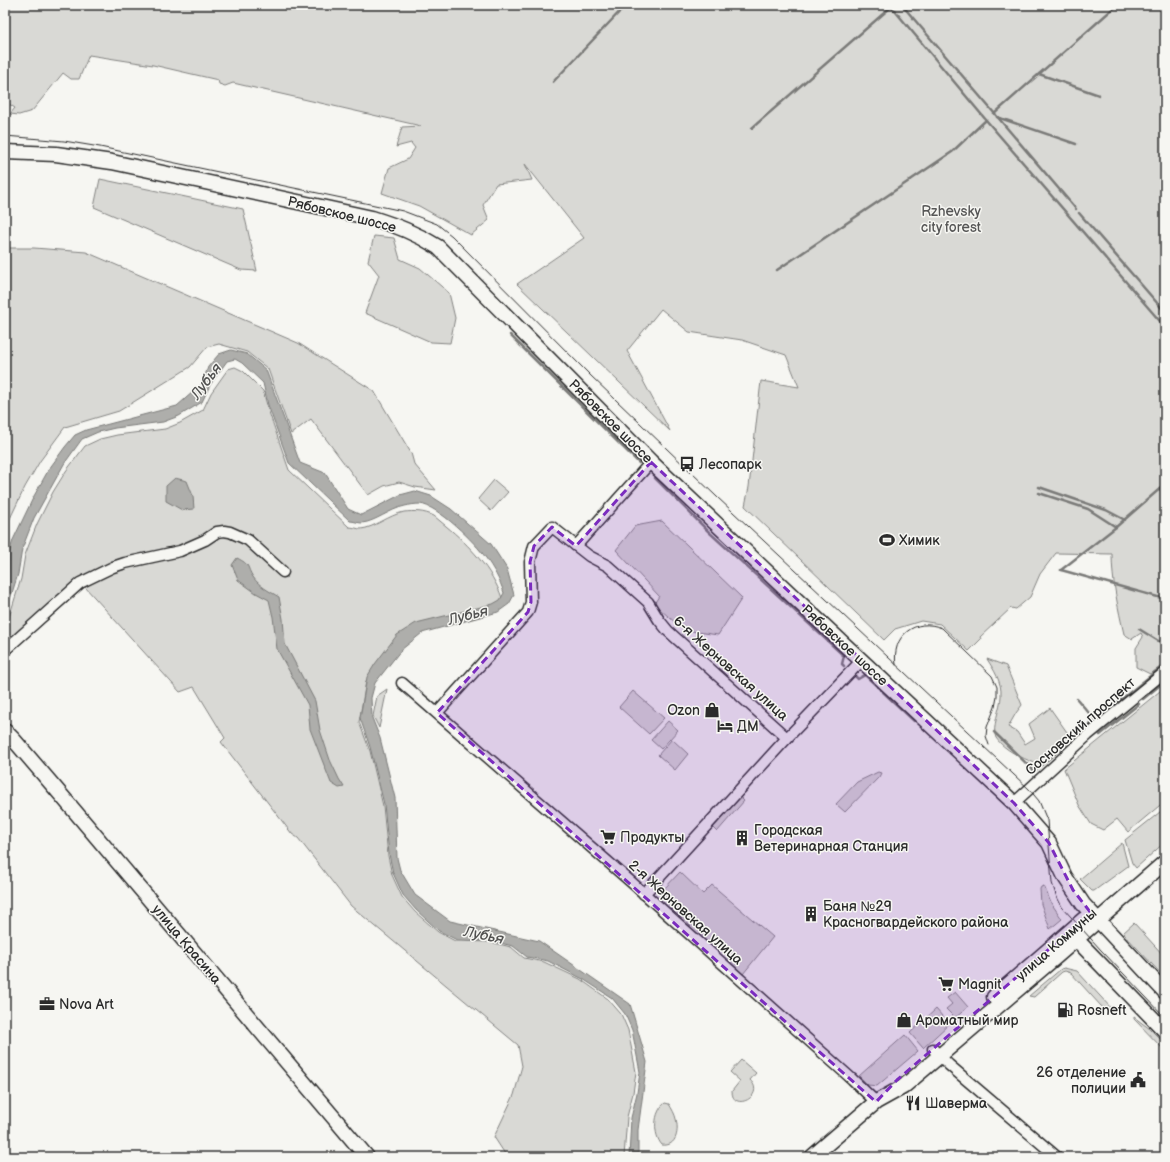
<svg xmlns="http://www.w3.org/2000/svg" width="1170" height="1162" font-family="'Balsamiq Sans',sans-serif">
<rect width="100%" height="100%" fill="#f6f6f2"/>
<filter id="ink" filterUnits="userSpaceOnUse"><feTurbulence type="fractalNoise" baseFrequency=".025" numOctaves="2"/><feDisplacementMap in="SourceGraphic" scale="8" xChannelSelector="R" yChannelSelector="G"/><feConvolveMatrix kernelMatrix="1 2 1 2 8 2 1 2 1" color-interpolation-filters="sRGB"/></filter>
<g filter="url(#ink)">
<g fill="#d9d9d5" stroke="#828280">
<path d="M5,5H1165V664L1150,674L1136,667V648L1143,637L1141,633L1132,639L1124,634C1118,608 1112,581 1112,554L1056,553L1040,574L1030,597L1016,609L1011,608L980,637L981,639L969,651L940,624L921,621L895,629L884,640L745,506L749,487L761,381L799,387L786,355L742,340L689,332L661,309L627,351L670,431L517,284L584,238L525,164L532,180L496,184L483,205L489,220L471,235L419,206L382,193L389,168L408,159L415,148L411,143L396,147L402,127L421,126L233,83L225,86L219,84L218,80L153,65L89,55L79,79H71L63,73L32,111L19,115L10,114L15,108L6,102L5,105Z"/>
<polygon points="100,179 243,209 257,271 241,270 94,207"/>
<polygon points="374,236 394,238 400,259 420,268 449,293 455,318 450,343 431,342 365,313 379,275 368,261"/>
<polygon points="5,248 34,248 86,252 298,343 374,391 411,453 414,464 436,490 415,487 399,482 384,486 368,495 311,419 291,434 268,369 247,352 219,344 207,347 190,367 119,411 65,427 40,461 25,487 5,529"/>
<path d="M235,367L243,371L263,391L269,412L289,470L349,527C353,527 358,529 361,529C374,528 389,515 404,512C414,511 424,511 434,516C438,519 442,523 446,526C469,545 492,569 502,598L498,606L415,628L374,669L366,681L359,722L370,751L383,806L388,856L392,875L402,897L415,912L438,932L455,941L490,942L511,947L524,958L544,962L580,979L608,999L621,1014L628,1030L636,1072L633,1093L627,1117L624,1157H507L494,1137L514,1095L522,1066L518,1045L351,906L298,838L292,834L221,742L225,738L194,687L180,692L85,587L5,657V630L21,579L25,555L37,524L53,492L66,471L85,446L100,439L117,435L165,429L180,423L203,410L211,393L228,369Z"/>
<polygon points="494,480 508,492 491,511 478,499"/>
<polygon points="662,521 742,598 718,635 684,630 654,604 659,596 616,550 635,526"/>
<path d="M987,659L1006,666L1022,705L1016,713L1008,727L1017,732L1025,744L1035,738L1029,724L1050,708L1069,735L1035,763C1022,758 1004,750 996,738C991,728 1001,707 1001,696C1002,682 994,670 987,659Z"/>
<polygon points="1165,687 1165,801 1128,832 1117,819 1103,830 1091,824 1079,805 1064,769"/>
<polygon points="387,689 379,728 373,716 377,696"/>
<polygon points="633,691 664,718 649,734 619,707"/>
<polygon points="668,721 678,730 661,749 651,740"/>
<polygon points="672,739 688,754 675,770 658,755"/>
<polygon points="878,772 881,773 879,777 845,812 836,804 857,782"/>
<polygon points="740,797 744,801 717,832 713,828"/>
<polygon points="1165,808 1165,842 1136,868 1132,863 1125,840"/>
<polygon points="1122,843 1128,866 1094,891 1092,891 1080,879"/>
<polygon points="680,872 703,894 712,885 773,937 743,974 727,959 729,956 721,949 718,951 713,952 708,947 708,944 661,902 664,889"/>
<polygon points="1044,886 1051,903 1062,919 1050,929 1041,904 1040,889 1041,887"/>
<polygon points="1134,923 1165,957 1165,978 1123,933"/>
<polygon points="1064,968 1077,971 1111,1008 1104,1008 1101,1006 1071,973 1065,971 1062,972 1034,997 1029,996 1061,969"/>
<polygon points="955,992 968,1007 955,1018 946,1009 952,1004 947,998"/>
<polygon points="936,1009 949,1024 923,1048 910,1033"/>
<polygon points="1134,1017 1150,1029 1165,1044 1165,1051 1134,1019"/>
<polygon points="905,1035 918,1051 877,1086 868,1085 859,1076"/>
<path d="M741,1060L756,1073L750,1080C767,1096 732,1113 732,1091L740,1081L730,1072Z"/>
<path d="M665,1103L669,1104C672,1109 675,1114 676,1119C679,1130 677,1147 662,1145C653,1135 653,1112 665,1103Z"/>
</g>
<g fill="#aeaeab" stroke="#7a7a78">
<path d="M231,350L247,354L266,370L300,463L325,473L348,509L361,515L400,495L415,491L431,496L451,509L491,544L507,569L514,595L509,604L498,612L422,633L401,650L375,683L371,698L372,718L380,738L395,798L397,858L400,870L415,895L450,921L539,941L630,1004L647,1062L638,1130V1157H629L631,1118L637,1093L640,1072L632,1030L625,1014L612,998L583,979L548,961L527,957L513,946L492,941L457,940L439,931L416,910L403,895L393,873L389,854L384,804L370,747L360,718L367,677L375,664L397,635L416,623L493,604L500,600L504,593C500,580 493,568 486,558C475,542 438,506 420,504C415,504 409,505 405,506C390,509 375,522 362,523C358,523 354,521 350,521L289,463L268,405L263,383L242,363L235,359L227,361L210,385L202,402L179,416L163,422L115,428L98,432L82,439L64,464L34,518L22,549L18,574L5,615V579L8,571L9,554L13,540L34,496L49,469L65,447L75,435L86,430L177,406L202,384L208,367L219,354Z"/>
<polygon points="175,478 187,481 193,496 194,509 182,510 166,501 166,486"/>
<path d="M237,558C251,565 246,566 253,577C259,586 269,591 279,597L283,619L285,644L315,701L320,730L330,760L339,779L344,787L339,788L331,783L310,729L308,705L277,649L273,617L269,600L256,593L238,580L232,565Z"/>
</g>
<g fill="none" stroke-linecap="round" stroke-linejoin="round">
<g stroke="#7a7a78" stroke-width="2.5">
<polyline points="890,5 986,120 1165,327"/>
<polyline points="902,5 1076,209"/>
<polyline points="1039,74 1099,95"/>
<polyline points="553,82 626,5"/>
<polyline points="994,114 1117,5"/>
<polyline points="997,117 1076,144"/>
<polyline points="752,128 891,7"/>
<polyline points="1079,213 1165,312"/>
<polyline points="777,270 952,152 986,120"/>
<polyline points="510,335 639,463"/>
<polyline points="655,478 709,532 844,656 842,664 844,666"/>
<polyline points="1039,487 1106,510 1125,520"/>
<polyline points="1039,493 1088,509 1116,527"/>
<polyline points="1061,570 1116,527 1163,486"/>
<polyline points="1061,570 1165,599"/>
<polyline points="1139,629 1160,642 1165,643"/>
<polyline points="855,676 858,679 865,675 914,721"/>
<polyline points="1077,699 1095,720"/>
<polyline points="1143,699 1165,681"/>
<polyline points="1086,728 1165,664"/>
<polyline points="994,732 1034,771 1082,731"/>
<polyline points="1100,735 1139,704"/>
</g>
<defs>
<g id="minor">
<polyline points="576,546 651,462"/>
<polyline points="5,650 80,583 113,567 125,563 180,551 205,540 217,532 224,531 230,532 248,540 283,572"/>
<polyline points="402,683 630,881 852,1079 876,1102"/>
<polyline points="437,713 528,612 531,602 530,562 534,546 552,527 589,556 608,566 648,602 659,620 668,631 787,738 644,894"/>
<polyline points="787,738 862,660"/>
<polyline points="1014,803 1088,735 1165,672"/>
<polyline points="933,1049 949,1065 1057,1157"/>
</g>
<g id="secondary">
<path d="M5,152L56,154L112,162L372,218C397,226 416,233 438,247L651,462L801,604L1014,803L1049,843L1065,877L1083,904L1165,992"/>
<polyline points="5,731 14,740 56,789 367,1157"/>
<polyline points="1075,930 1076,939 1165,1031"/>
<polyline points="994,997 1084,919"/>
<polyline points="812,1157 876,1102 903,1087 1057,956 1165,862"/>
</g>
</defs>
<use href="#minor" stroke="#2b2b2b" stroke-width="13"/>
<use href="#secondary" stroke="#2b2b2b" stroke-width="17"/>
<use href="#minor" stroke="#f6f6f2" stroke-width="10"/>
<use href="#secondary" stroke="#f6f6f2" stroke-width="14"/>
<g stroke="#2b2b2b" stroke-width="1">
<polyline points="5,136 64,141 100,147 403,211 437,224 452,236 590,375 717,497 1029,789 1039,801 1047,820 1052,883 1056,895 1062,907 1101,950 1165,1017"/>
<path d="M896,665C891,636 915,617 942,628L992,676L997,687V697L995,707L987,727L986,736L989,745"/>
</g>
</g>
</g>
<path fill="#7b2cbf" fill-opacity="0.2" stroke="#7b2cbf" stroke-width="3" stroke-dasharray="8 5" stroke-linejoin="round" d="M651,462L1014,803L1049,843L1073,890L1091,913L897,1080L876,1102L437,713L528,612L531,602L530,562L534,546L552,527L576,546Z"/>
<defs>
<symbol id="bus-bare" viewBox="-9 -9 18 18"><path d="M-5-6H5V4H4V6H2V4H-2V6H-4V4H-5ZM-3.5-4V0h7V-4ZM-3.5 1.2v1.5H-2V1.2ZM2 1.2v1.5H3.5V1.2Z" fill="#2b2b2b" stroke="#f6f6f2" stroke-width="2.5" paint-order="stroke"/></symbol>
<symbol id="stadium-bare" viewBox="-9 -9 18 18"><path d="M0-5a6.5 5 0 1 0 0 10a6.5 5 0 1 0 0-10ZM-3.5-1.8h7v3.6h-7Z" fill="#2b2b2b" stroke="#f6f6f2" stroke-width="2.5" paint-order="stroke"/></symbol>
<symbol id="shop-bare" viewBox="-9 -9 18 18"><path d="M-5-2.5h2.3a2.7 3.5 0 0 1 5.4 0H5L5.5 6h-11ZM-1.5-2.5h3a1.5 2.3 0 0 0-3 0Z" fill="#2b2b2b" stroke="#f6f6f2" stroke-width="2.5" paint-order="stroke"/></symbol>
<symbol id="hotel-bare" viewBox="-9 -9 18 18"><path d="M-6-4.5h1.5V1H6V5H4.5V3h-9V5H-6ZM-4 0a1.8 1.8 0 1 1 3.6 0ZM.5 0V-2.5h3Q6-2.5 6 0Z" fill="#2b2b2b" stroke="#f6f6f2" stroke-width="2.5" paint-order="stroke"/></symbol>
<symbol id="supermarket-bare" viewBox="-9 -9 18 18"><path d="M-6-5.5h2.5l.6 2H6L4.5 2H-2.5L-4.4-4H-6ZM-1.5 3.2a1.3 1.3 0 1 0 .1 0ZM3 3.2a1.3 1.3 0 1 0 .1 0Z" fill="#2b2b2b" stroke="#f6f6f2" stroke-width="2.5" paint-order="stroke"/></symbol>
<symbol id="building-bare" viewBox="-9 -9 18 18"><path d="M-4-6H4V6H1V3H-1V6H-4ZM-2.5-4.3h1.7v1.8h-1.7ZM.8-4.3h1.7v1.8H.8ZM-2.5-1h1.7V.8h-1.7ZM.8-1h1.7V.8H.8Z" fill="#2b2b2b" stroke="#f6f6f2" stroke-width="2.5" paint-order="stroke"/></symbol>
<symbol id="office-bare" viewBox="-9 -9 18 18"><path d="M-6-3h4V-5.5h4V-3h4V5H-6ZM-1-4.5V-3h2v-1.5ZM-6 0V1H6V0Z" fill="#2b2b2b" stroke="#f6f6f2" stroke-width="2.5" paint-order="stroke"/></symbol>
<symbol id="fuel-bare" viewBox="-9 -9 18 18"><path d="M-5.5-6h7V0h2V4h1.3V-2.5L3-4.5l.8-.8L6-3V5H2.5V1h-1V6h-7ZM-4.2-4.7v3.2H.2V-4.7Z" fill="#2b2b2b" stroke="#f6f6f2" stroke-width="2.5" paint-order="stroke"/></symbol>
<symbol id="civic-bare" viewBox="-9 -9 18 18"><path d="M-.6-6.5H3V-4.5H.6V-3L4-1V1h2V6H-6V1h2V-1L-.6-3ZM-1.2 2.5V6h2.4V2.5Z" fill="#2b2b2b" stroke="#f6f6f2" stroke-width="2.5" paint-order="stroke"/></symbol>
<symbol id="restaurant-bare" viewBox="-9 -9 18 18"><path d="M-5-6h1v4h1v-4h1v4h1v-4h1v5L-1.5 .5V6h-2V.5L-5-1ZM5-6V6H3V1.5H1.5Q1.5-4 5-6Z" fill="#2b2b2b" stroke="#f6f6f2" stroke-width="2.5" paint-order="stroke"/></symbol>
</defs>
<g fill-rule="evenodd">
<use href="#bus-bare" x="676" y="453" width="22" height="22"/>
<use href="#stadium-bare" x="876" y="529" width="22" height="22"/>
<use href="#shop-bare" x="701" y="699" width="22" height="22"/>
<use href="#hotel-bare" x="714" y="715" width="22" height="22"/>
<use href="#supermarket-bare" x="597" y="826" width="22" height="22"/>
<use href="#building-bare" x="731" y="827" width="22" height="22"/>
<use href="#building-bare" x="800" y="903" width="22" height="22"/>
<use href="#supermarket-bare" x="935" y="973" width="22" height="22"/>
<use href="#office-bare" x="36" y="993" width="22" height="22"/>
<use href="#fuel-bare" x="1054" y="999" width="22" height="22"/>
<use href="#shop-bare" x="893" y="1009" width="22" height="22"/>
<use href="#civic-bare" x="1127" y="1069" width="22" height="22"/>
<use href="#restaurant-bare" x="902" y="1092" width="22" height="22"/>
</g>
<g text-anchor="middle" stroke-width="3" stroke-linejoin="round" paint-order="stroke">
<g font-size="14" fill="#565656" stroke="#f6f6f2">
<text x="951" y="216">Rzhevsky<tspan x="951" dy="16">city forest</tspan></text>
</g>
<g font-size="14" fill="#2b2b2b" stroke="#f6f6f2">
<text transform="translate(342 214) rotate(14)" y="5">Рябовское шоссе</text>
<text transform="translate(611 421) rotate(45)" y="5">Рябовское шоссе</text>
<text transform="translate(845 645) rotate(43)" y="5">Рябовское шоссе</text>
<text transform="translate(731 668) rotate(42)" y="5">6-я Жерновская улица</text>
<text transform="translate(1080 726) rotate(-41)" y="5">Сосновский проспект</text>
<text transform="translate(686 912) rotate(42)" y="5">2-я Жерновская улица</text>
<text transform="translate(187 944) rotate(50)" y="5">улица Красина</text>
<text transform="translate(1056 944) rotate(-41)" y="5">улица Коммуны</text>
</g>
<g font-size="14" fill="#2b2b2b" stroke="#f6f6f2" text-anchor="start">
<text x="699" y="469">Лесопарк</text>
<text x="899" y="545">Химик</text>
<text x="700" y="715" text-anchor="end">Ozon</text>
<text x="737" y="731">ДМ</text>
<text x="754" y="835">Городская<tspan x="754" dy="16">Ветеринарная Станция</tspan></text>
<text x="620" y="842">Продукты</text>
<text x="823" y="911">Баня №29<tspan x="823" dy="16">Красногвардейского района</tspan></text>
<text x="958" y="989">Magnit</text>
<text x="59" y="1009">Nova Art</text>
<text x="1077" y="1015">Rosneft</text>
<text x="916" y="1025">Ароматный мир</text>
<text x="1126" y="1077" text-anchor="end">26 отделение<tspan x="1126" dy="16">полиции</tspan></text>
<text x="925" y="1108">Шаверма</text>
</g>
<g font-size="15" font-style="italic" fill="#525251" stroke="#f6f6f2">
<text transform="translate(206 381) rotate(-53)" y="5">Лубья</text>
<text transform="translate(468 615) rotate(-14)" y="5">Лубья</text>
<text transform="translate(484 935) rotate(12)" y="5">Лубья</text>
</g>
</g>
<rect width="1170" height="1162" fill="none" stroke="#f6f6f2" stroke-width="20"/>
<rect x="10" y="10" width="1150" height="1142" fill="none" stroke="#2b2b2b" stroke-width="1.5" filter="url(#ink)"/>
</svg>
